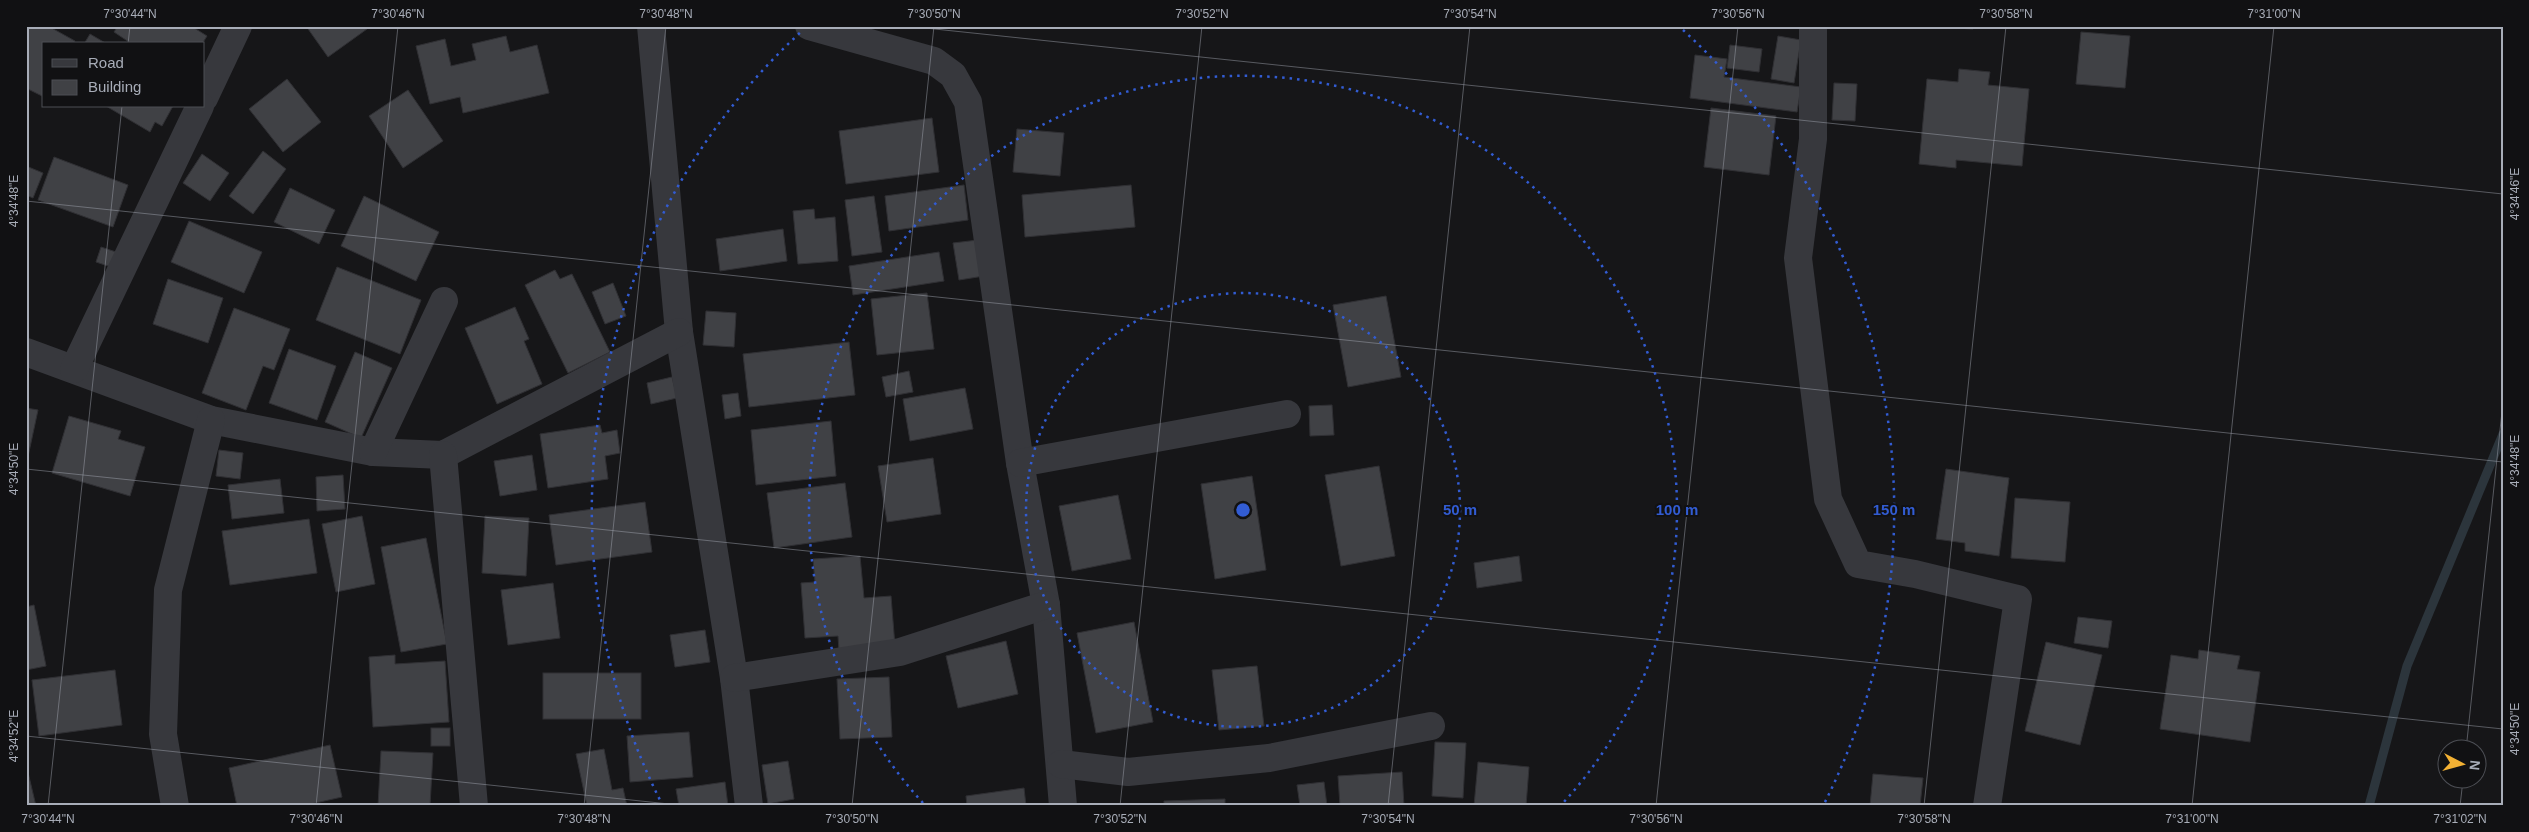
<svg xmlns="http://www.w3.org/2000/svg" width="2529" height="832" font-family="Arial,sans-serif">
<rect width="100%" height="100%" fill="#161618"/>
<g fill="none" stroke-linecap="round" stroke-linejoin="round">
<polyline stroke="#2c353c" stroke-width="9" points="2369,806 2407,666 2503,434"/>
</g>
<g fill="#404145" stroke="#303034">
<polygon points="26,26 48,26 75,41 73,44 44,44 44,97 26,88"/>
<polygon points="118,26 191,26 207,36 202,44 132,44 114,32"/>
<polygon points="306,26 365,26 367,29 328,57"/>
<polygon points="1918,26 1973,26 1973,29"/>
<polygon points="2081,32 2130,36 2125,88 2076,84"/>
<polygon points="90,34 107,44 84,44"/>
<polygon points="506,36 510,52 537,45 549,93 463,113 460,97 430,104 416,46 445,39 451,66 476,60 472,44"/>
<polygon points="1778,36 1801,40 1794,83 1771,79"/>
<polygon points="1730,45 1762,49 1759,72 1727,68"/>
<polygon points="1695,55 1727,59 1724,77 1801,87 1797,112 1690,98"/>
<polygon points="1959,69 1990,72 1988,85 2029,89 2022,166 1956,160 1956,168 1919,164 1927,79 1958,82"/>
<polygon points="287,79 321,122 283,152 249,109"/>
<polygon points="1834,83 1857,84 1855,121 1832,120"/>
<polygon points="408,90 443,141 403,168 369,116"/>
<polygon points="106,106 173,106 162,126 155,122 150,132"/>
<polygon points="1711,108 1776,116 1769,175 1704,167"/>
<polygon points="932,118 939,172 846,184 839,131"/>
<polygon points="1017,129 1064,133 1060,176 1013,172"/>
<polygon points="263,151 286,169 253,214 229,196"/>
<polygon points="202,154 229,173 210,201 183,183"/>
<polygon points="54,157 128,185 113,227 38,200"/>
<polygon points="26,166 43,173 33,198 26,195"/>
<polygon points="964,185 968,220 889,231 885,196"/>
<polygon points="1131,185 1135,227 1025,237 1022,195"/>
<polygon points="290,188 335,210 319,244 274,222"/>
<polygon points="364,196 439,232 416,281 341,246"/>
<polygon points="874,196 882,252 852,256 845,200"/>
<polygon points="814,209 815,219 835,217 838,261 798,264 793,211"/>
<polygon points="189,221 262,252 244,293 171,262"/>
<polygon points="783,229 787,261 720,271 716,239"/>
<polygon points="978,240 984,276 959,280 953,243"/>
<polygon points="101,247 122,254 117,269 96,262"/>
<polygon points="939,252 944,281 853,295 849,266"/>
<polygon points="337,267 421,300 400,354 316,320"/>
<polygon points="555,270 560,279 572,274 610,352 568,373 525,285"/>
<polygon points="168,279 223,298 208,343 153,324"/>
<polygon points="613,283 626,316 605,324 592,292"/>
<polygon points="927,293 934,349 877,355 871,299"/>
<polygon points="1386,296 1401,377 1348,387 1333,305"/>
<polygon points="515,307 529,339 524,341 542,384 497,404 465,328"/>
<polygon points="234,308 290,329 274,370 263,366 246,410 202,393"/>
<polygon points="706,311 736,313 734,347 703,345"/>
<polygon points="849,342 855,395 749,407 743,354"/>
<polygon points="289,349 336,366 317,420 269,403"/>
<polygon points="355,352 392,368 361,438 325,422"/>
<polygon points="909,371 913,392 886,397 882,377"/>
<polygon points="672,377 677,398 651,404 647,383"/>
<polygon points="965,388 973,429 910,441 903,399"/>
<polygon points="738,393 741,416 725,419 722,395"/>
<polygon points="1332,405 1334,435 1310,436 1309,406"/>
<polygon points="26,408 38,410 26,466"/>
<polygon points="69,416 121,431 118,439 145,447 130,496 52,473"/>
<polygon points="831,421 836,476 756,485 751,430"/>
<polygon points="600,425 602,433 617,430 620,453 605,456 608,479 548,488 540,434"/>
<polygon points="219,450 243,453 240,479 216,476"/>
<polygon points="532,455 537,490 500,496 494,461"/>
<polygon points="933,458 941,514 887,522 878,466"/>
<polygon points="1379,466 1395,556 1341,566 1325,475"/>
<polygon points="1946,469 2009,478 1999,556 1965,551 1965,543 1936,539"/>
<polygon points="343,475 345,509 317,511 316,477"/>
<polygon points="1252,476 1266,570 1215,579 1201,484"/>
<polygon points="280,479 284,513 232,519 228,485"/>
<polygon points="845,483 852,537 774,548 767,493"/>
<polygon points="1118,495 1131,559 1072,571 1059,506"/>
<polygon points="2015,498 2070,502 2065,562 2011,558"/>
<polygon points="645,502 652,552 556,565 549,515"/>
<polygon points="362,516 375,584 336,592 322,524"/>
<polygon points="485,516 529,518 526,576 482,573"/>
<polygon points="309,519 317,573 230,585 222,531"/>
<polygon points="426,538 447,644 401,652 381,547"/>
<polygon points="860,556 864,598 891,596 895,646 839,651 838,636 805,638 801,583 815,582 813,559"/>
<polygon points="1519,556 1522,581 1477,588 1474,563"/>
<polygon points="553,583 560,638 508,645 501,590"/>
<polygon points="34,605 46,666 26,670 26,607"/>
<polygon points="2078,617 2112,621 2108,648 2074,643"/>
<polygon points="1134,622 1153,722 1096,733 1077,633"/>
<polygon points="705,630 710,662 675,667 670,635"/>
<polygon points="1006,641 1018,694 958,708 946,656"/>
<polygon points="2046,642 2102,655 2080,745 2025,731"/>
<polygon points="2199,650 2240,656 2237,669 2260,672 2250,742 2160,729 2171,655 2198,659"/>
<polygon points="395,655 395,664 445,661 449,722 373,727 369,657"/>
<polygon points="1257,666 1264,726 1219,730 1212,670"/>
<polygon points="115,670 122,725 39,736 32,680"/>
<rect x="543" y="673" width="98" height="46"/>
<polygon points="889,677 892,737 840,739 837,679"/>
<rect x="431" y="728" width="19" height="18"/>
<polygon points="689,732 693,777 630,782 627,736"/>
<polygon points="1435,742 1466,743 1463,798 1432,796"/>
<polygon points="330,745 342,797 302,806 237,806 229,768"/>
<polygon points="604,749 612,790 623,788 627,806 587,806 576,754"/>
<polygon points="381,751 433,753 430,806 378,806"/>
<polygon points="788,761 794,799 768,804 762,765"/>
<polygon points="1478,762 1529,767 1526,806 1474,806"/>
<polygon points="26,764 36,806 26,806"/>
<polygon points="1402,772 1404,806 1340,806 1338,776"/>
<polygon points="1873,774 1923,778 1920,806 1870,806"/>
<polygon points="725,782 728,806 679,806 676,789"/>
<polygon points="1324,782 1327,806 1300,806 1297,785"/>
<polygon points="1024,788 1026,806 967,806 966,796"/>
<polygon points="1225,799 1225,806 1164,806 1164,801"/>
</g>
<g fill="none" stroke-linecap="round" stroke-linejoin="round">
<g stroke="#37383d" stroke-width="28">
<polyline points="651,26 679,332 734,678 749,806"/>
<polyline points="809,26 934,61 953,75 968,102 1020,463 1046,605 1063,806"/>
<polyline points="1813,26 1813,139 1798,258 1828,499 1858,564 1915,574 2018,599 1987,806"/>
<polyline points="204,98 238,26"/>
<polyline points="26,352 211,420 373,452 443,455 679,332"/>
<polyline points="74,369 200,106"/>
<polyline points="373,452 444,301"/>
<polyline points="443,455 474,806"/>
<polyline points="1020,463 1287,414"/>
<polyline points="734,678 900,652 1046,605"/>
<polyline points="1061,764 1128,772 1269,758 1431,726"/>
<polyline points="175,806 163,734 168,590 211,420"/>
</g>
</g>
<path fill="none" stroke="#a8adb8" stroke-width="1" stroke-opacity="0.45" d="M906,26L2503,194M128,44L130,26M26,201L2503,462M26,469L2503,729M26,736L688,806M2466,750L2503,402M48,806L122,106M316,806L398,26M584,806L666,26M852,806L934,26M1120,806L1202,26M1388,806L1470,26M1656,806L1738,26M1924,806L2006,26M2192,806L2274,26M2460,806L2463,780"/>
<g fill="none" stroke="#325cd3" stroke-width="2.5" stroke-dasharray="2.5 5">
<circle cx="1243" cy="510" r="217"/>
<path d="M923 803A434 434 0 1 1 1563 803"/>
<path d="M663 806A651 651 0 0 1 803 30M1683 30A651 651 0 0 1 1823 806"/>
</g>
<circle cx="1243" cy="510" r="8" fill="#325cd3" stroke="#111113" stroke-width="2.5"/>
<g font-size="15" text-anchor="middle" font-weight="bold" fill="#325cd3" stroke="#111113" stroke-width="4" stroke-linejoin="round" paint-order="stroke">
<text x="1460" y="515">50 m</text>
<text x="1677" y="515">100 m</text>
<text x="1894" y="515">150 m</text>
</g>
<rect width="2529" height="832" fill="none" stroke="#111113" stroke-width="55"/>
<rect x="42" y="42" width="162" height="65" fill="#111113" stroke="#4d4f55"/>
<rect x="52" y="59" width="25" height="8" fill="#37383d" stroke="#4d4f55"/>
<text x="88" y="68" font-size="15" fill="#a8adb8">Road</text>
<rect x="52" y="80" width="25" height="15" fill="#404145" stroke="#4d4f55"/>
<text x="88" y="92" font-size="15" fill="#a8adb8">Building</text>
<g transform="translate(2462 764) rotate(96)"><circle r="24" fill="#111113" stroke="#4d4f55"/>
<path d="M0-4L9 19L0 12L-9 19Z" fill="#f2b134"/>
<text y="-8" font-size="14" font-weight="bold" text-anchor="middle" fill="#a8adb8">N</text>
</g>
<rect x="28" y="28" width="2474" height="776" fill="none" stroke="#a8adb8" stroke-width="2"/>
<g font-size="12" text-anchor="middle" fill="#a8adb8">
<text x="130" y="18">7°30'44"N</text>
<text x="398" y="18">7°30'46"N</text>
<text x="666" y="18">7°30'48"N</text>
<text x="934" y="18">7°30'50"N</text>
<text x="1202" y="18">7°30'52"N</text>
<text x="1470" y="18">7°30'54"N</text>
<text x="1738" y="18">7°30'56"N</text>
<text x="2006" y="18">7°30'58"N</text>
<text x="2274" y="18">7°31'00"N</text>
<text transform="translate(2515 194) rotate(-90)" y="4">4°34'46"E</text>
<text transform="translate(14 201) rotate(-90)" y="4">4°34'48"E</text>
<text transform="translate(2515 461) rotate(-90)" y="4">4°34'48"E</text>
<text transform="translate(14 469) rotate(-90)" y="4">4°34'50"E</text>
<text transform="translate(2515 729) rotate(-90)" y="4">4°34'50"E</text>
<text transform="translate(14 736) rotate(-90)" y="4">4°34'52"E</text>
<text x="48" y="823">7°30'44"N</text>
<text x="316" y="823">7°30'46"N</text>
<text x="584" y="823">7°30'48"N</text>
<text x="852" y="823">7°30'50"N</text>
<text x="1120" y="823">7°30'52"N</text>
<text x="1388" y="823">7°30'54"N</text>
<text x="1656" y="823">7°30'56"N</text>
<text x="1924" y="823">7°30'58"N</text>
<text x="2192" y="823">7°31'00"N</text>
<text x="2460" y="823">7°31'02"N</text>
</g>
</svg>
